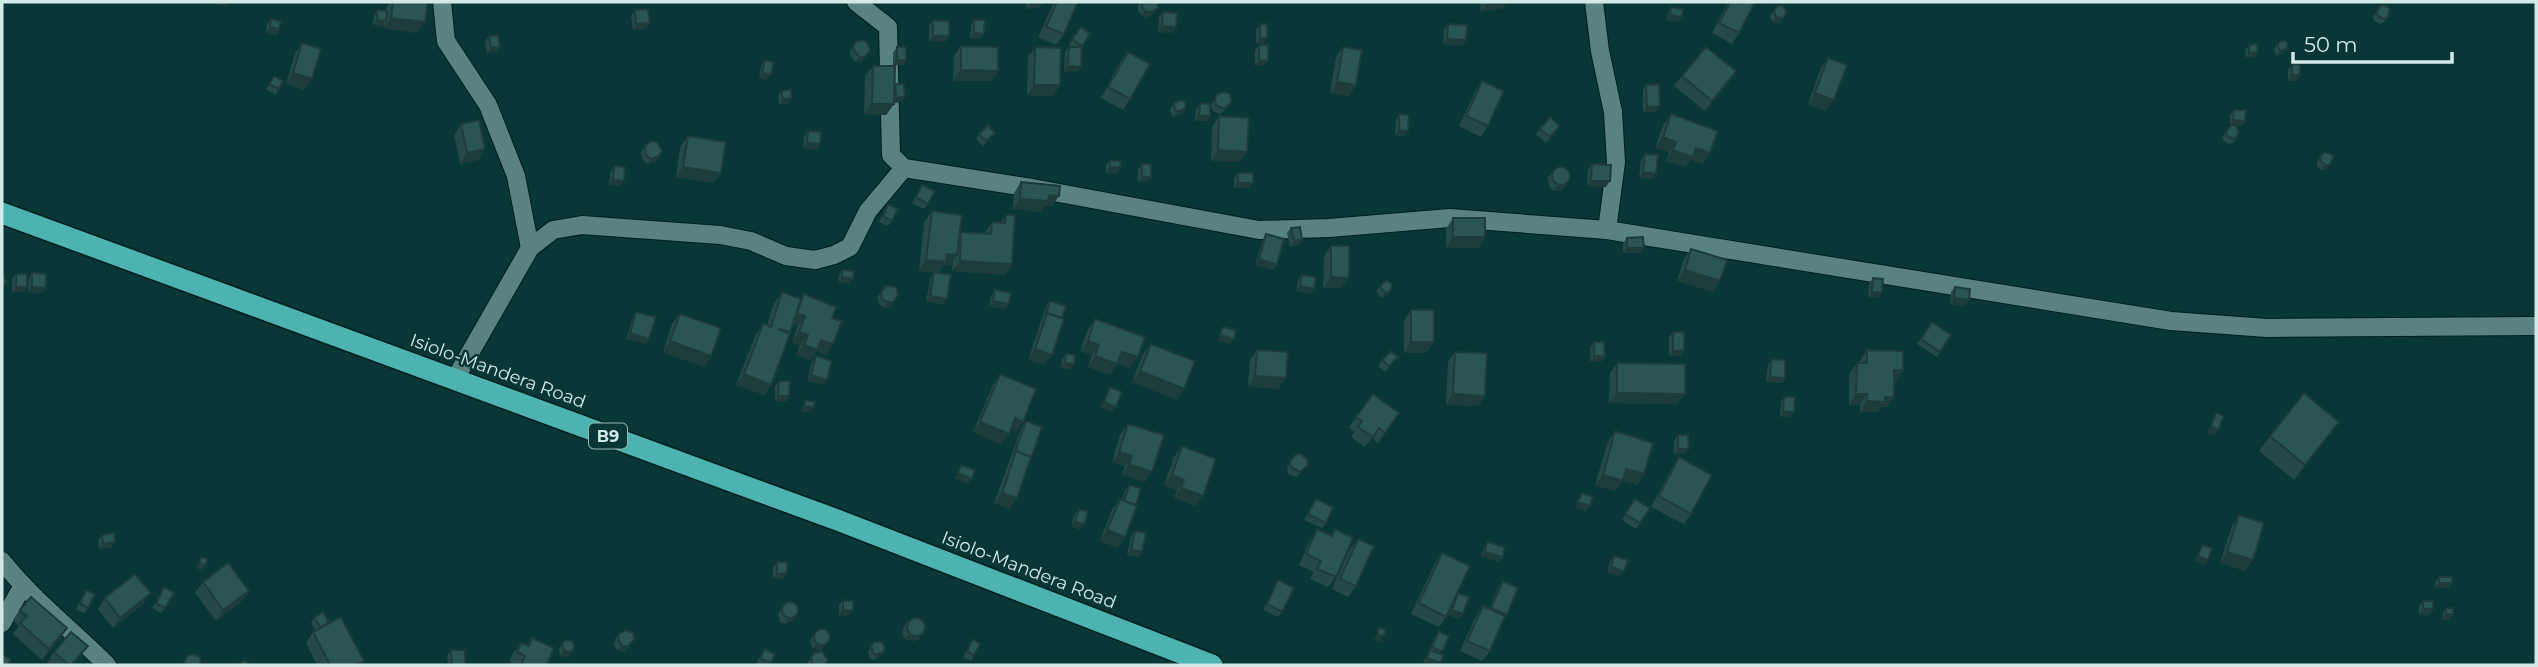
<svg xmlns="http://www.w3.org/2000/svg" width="2538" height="667" font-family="Montserrat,sans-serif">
<rect width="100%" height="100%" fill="#093737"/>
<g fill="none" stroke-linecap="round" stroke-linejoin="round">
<defs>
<g id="street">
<polyline points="442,2 446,41 488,105 516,176 530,248"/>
<polyline points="856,2 888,27 891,155 904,168 1032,188 1259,230 1329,228 1450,218 1607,230 2171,321 2267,328 2536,326"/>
<polyline points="1594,2 1600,51 1613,112 1616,162 1607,230"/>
<polyline points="455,379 530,248 553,230 582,225 720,235 751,241 786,256 815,260 834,255 850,247 868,211 904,168"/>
<path d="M2,561C33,600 72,630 107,665"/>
<polyline points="2,623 22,587"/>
</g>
<polyline id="highway" points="2,213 840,521 1212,665"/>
</defs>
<use href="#street" stroke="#001d1d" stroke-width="20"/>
<use href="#highway" stroke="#001d1d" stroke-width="24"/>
<use href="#street" stroke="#588382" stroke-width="18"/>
<use href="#highway" stroke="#4db3b1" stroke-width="21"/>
</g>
<g fill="#244948">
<polygon points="391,2 428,2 417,33 383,28 384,24 382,26 373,25 374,16 377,10 386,11 386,8"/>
<polygon points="1026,2 1043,2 1039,8 1027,9"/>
<polygon points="1054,2 1078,2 1064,34 1056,45 1038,37"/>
<polygon points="1141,2 1158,2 1154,13 1147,18 1142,16 1138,11 1138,5"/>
<polygon points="1480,2 1507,2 1503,8 1481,12"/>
<polygon points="1728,2 1754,2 1739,33 1732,44 1712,33"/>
<polygon points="2380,6 2388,17 2384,22 2380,24 2374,21 2373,17"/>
<polygon points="1671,7 1678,22 1667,21 1668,13"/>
<polygon points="1776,7 1780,24 1772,22 1770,16"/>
<polygon points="635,10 646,29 633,30 631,16"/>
<polygon points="1163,12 1176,27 1172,33 1158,32 1159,17"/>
<polygon points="271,19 279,29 276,35 266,33 267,24"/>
<polygon points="933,20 949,36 945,42 929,41 929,26"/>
<polygon points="974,20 984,34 980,39 970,39 971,25"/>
<polygon points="1260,24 1264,44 1256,43 1256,29"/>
<polygon points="1448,24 1466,40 1462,46 1443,44 1444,29"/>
<polygon points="1081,27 1090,34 1081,47 1081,67 1077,72 1064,72 1065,52 1069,47 1072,47 1069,44"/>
<polygon points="489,36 500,47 496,52 487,53 485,41"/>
<polygon points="855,42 870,50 861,62 855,62 849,53"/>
<polygon points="302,43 304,90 286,84 295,53"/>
<polygon points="2277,44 2284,53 2276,56 2274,49"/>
<polygon points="1259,45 1268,61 1264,66 1255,66 1255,51"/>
<polygon points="2249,45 2254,58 2246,58 2245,50"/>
<polygon points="961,46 998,71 991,81 953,81 954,56"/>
<polygon points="897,47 906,60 903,65 893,65 893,53"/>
<polygon points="1035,47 1060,85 1053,96 1027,95 1028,57"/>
<polygon points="1343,47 1356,85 1349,96 1330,93 1336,57"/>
<polygon points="1128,52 1130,99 1123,110 1101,98 1120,62"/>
<polygon points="1828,58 1826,111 1808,104 1821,68"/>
<polygon points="765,60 767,80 759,78 761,66"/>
<polygon points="2292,64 2300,75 2297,81 2288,81 2288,69"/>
<polygon points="873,66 894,86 895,84 905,97 901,102 894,103 886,115 864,114 865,76"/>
<polygon points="274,76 279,89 275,95 266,89"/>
<polygon points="1682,76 1729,82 1705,111 1674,86"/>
<polygon points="1482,81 1488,126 1481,137 1459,126 1475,92"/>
<polygon points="1646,85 1660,106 1656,112 1643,112 1643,90"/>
<polygon points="781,91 792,98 788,103 779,105 778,96"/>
<polygon points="1217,94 1229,107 1220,114 1213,111 1211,105"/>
<polygon points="1174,103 1186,108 1182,114 1173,117 1170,112 1171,108"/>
<polygon points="1200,103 1210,116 1207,121 1195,121 1196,109"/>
<polygon points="2234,110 2245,121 2242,126 2236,126 2237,137 2234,142 2229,144 2224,141 2222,137 2231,126 2230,125 2230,115"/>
<polygon points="1399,114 1404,136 1395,135 1396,120"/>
<polygon points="1671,114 1710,153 1703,164 1691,160 1685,167 1666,161 1669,152 1655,148 1663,125"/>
<polygon points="1219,116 1247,152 1240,162 1211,161 1212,127"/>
<polygon points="461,124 485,149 478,160 460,164 454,135"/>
<polygon points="1540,129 1556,131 1546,143 1536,134"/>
<polygon points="808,131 820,144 816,150 803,149 804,136"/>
<polygon points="979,134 991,138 983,146 976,139"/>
<polygon points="688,136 721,173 714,183 676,177 680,147"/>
<polygon points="645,146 656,162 648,164 643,160 641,152"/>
<polygon points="1645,154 1656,174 1652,179 1639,178 1641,160"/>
<polygon points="2321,156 2329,165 2326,170 2321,170 2317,166 2317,161"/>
<polygon points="1110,160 1116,174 1106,173 1106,165"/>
<polygon points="1142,164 1151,177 1147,182 1138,182 1138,170"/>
<polygon points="1592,164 1606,187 1587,186 1588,170"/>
<polygon points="614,166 624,181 620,186 609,185 610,172"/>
<polygon points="1552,172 1567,185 1560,191 1554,191 1549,187 1548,177"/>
<polygon points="1238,173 1253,183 1249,188 1234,188 1234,178"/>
<polygon points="1021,182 1052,206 1045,206 1041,212 1013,209 1014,193"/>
<polygon points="922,185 928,204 924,209 912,203"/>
<polygon points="888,204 892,221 888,226 879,222"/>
<polygon points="932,211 959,235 961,232 985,233 992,222 1000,223 1006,215 1012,264 1005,275 952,271 953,261 950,266 944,265 939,273 947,299 943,305 926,301 931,277 934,272 919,271 924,222"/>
<polygon points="1453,218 1485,237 1478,248 1446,248 1446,229"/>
<polygon points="1291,228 1302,240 1299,245 1290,247 1287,233"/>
<polygon points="1266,234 1273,270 1255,265 1263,239"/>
<polygon points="1627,238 1644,248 1640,253 1623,253 1623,243"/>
<polygon points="1331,246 1349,278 1341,288 1323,288 1324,256"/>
<polygon points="1691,249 1720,281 1713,292 1677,281 1684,259"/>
<polygon points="842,270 853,279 849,284 838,282 839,275"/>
<polygon points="32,273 42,293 28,292 29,279"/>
<polygon points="16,274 27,287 24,292 12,292 12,279"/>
<polygon points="1302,275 1311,294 1297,291 1298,280"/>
<polygon points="1873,278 1878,298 1868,297 1869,284"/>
<polygon points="885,286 898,295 890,307 884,308 879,304 877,298"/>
<polygon points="1380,286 1392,287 1385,297 1381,298 1376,291"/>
<polygon points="1955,287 1965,306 1950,304 1951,292"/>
<polygon points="995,290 1009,304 1005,309 989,306 991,296"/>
<polygon points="782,292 800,300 804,294 832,318 826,355 816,351 810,360 796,355 800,346 792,342 798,326 792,324 771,385 764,395 736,385 756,334 763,324 767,325 774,303"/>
<polygon points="1050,301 1044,365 1028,360 1046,306"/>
<polygon points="1411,310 1434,342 1426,353 1404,353 1404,321"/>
<polygon points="636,312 646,344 626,339 633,317"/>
<polygon points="680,314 711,356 704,367 663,352 672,324"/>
<polygon points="1095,319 1130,368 1117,363 1110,375 1088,367 1092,355 1080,351 1088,330"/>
<polygon points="1932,322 1951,335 1937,357 1917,344"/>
<polygon points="1673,332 1684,351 1680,356 1669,356 1669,337"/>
<polygon points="1594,342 1605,356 1601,362 1590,362 1590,348"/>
<polygon points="1151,344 1177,400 1132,382 1143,354"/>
<polygon points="1257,350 1286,378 1278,389 1248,386 1250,360"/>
<polygon points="1867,350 1903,370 1896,381 1894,381 1894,397 1887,407 1881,407 1877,412 1860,412 1860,405 1849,405 1849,374 1857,363 1860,363 1860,361"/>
<polygon points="1455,352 1485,396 1478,406 1446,405 1448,362"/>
<polygon points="1066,354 1074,364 1070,369 1061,368 1062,359"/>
<polygon points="816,356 827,380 823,385 807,381 812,362"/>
<polygon points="1398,357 1385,372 1378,366 1382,360"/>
<polygon points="1771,359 1785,378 1781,383 1766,382 1768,365"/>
<polygon points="1617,363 1677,404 1609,403 1610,373"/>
<polygon points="1000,374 1016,432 1011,430 1001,444 973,432 993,385"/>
<polygon points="779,381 789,396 786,402 775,401 775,386"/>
<polygon points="1373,394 1399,413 1378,443 1372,438 1365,447 1351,437 1354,432 1349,427"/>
<polygon points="1784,397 1794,412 1790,417 1780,417 1781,402"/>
<polygon points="1026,421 1009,509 994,503 1022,426"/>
<polygon points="2339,422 2294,480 2259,451 2270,436"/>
<polygon points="1128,424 1145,482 1122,475 1125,466 1112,462 1120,435"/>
<polygon points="1615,431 1644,474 1637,485 1623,481 1615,491 1595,485 1608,442"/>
<polygon points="1678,435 1689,449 1685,454 1674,454 1674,441"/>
<polygon points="1182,446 1196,506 1174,498 1177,490 1164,485 1174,457"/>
<polygon points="1295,455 1308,465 1304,470 1296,477 1288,474 1287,468"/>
<polygon points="1679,457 1691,514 1684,524 1651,507 1672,468"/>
<polygon points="1129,485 1118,548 1100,541 1112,509 1120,499 1122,500 1125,490"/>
<polygon points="1316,499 1326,523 1322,528 1304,520"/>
<polygon points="1635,499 1650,508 1636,529 1622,520"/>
<polygon points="1079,509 1080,530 1071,526 1075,514"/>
<polygon points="2239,515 2245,571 2220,563 2232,526"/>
<polygon points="1317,529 1331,536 1335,529 1336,577 1328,587 1310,579 1314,572 1299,565 1310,540"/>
<polygon points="1135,531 1139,557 1127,555 1131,536"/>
<polygon points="102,535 111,548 99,549 98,540"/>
<polygon points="1358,539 1356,586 1348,597 1332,589 1350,549"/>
<polygon points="1487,542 1503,557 1499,562 1481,557 1484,548"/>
<polygon points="1442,553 1456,595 1459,619 1448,615 1452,605 1446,617 1439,627 1411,614 1435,563"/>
<polygon points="1614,556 1620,576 1607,572 1610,561"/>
<polygon points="777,562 783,579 773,579 773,568"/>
<polygon points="2439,577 2452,583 2448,588 2435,588 2435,583"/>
<polygon points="1278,580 1282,612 1278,617 1263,610"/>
<polygon points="1503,581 1507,615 1503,620 1490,651 1482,661 1460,651 1476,616 1483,606 1489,609 1499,586"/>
<polygon points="203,582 241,602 216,621 195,593"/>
<polygon points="164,587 165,608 161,613 152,608"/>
<polygon points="86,590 88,608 84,613 76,609"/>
<polygon points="151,593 143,604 113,628 98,609 105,598"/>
<polygon points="843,600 849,616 839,616 839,605"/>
<polygon points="2423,601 2433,609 2429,615 2419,615 2419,606"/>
<polygon points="784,604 792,621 785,624 780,622 778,614"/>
<polygon points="2446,608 2453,615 2449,620 2442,620 2443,613"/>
<polygon points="20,610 67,628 42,660 13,634 19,626 13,620"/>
<polygon points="314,618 327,625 361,665 317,665 306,643 313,632 316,631 311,623"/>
<polygon points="907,621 923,633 919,639 914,641 905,639 902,633 904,627"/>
<polygon points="1439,631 1449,636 1440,654 1423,664 1435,637"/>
<polygon points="815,632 824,647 820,650 813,649 810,642"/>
<polygon points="619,634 631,644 624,652 618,651 614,645 615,639"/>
<polygon points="532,638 547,665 515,665 509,662 513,653 521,643 527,645"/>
<polygon points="973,639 974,655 971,661 963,657"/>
<polygon points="565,640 574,648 568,657 560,656 559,649"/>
<polygon points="874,642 880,657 874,660 870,658 868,652"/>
<polygon points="765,649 775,654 769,665 760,665 756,663"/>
<polygon points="451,650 465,665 448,665 447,656"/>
<polygon points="54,652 80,656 73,665 49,665 47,663"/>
<polygon points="814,653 825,665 808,665 807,663"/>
</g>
<g fill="#1d3c3b">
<polygon points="213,2 229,2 226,7 211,4"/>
<polygon points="1488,2 1507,2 1503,8 1481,12"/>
<polygon points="1031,3 1043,3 1039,8 1027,9"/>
<polygon points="1158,8 1154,13 1147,18 1142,16 1145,11"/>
<polygon points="1670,15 1682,17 1678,22 1667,21"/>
<polygon points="1776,17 1783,18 1780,24 1772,22"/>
<polygon points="391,18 425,22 417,33 383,28"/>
<polygon points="377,20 386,21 382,26 373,25"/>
<polygon points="650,23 646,29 633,30 636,24"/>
<polygon points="1162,26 1176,27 1172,33 1158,32"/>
<polygon points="270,27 279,29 276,35 266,33"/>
<polygon points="974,33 984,34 980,39 970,39"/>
<polygon points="933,36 949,36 945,42 929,41"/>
<polygon points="1260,38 1267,38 1264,44 1256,43"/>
<polygon points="1447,39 1466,40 1462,46 1443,44"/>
<polygon points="500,47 496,52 487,53 491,48"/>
<polygon points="2288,48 2284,53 2276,56 2280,51"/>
<polygon points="2258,52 2254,58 2246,58 2249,53"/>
<polygon points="859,57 865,57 861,62 855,62"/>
<polygon points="897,60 906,60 903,65 893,65"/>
<polygon points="1259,60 1268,61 1264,66 1255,66"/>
<polygon points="1068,66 1081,67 1077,72 1064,72"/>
<polygon points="961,70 998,71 991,81 953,81"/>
<polygon points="1736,71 1729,82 1705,111 1712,101"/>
<polygon points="293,73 312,79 304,90 286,84"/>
<polygon points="762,73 771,74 767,80 759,78"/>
<polygon points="2292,75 2300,75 2297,81 2288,81"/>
<polygon points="1337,82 1356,85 1349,96 1330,93"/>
<polygon points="1034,85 1060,85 1053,96 1027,95"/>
<polygon points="1815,93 1834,100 1826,111 1808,104"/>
<polygon points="896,97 905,97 901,102 892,103"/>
<polygon points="792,98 788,103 779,105 783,99"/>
<polygon points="872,104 894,104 886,115 864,114"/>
<polygon points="1660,106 1656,112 1643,112 1647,107"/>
<polygon points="1186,108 1182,114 1173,117 1177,112"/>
<polygon points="1199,115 1210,116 1207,121 1195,121"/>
<polygon points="2233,120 2245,121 2242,126 2230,125"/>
<polygon points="1399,130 1408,131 1404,136 1395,135"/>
<polygon points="1663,137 1676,142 1669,152 1655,148"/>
<polygon points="807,143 820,144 816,150 803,149"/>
<polygon points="1696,148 1710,153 1703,164 1691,160 1685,167 1666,161 1673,150"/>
<polygon points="485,149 478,160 460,164 467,153"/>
<polygon points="1218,150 1247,152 1240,162 1211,161"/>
<polygon points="659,156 656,162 648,164 651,159"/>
<polygon points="2325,165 2329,165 2326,170 2321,170"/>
<polygon points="683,167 721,173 714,183 676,177"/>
<polygon points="1110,167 1120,168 1116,174 1106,173"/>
<polygon points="1643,172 1656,174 1652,179 1639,178"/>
<polygon points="1142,177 1151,177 1147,182 1138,182"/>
<polygon points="1571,179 1560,191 1554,191 1558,185"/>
<polygon points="613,180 624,181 620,186 609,185"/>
<polygon points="1591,181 1610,181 1606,187 1587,186"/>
<polygon points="1238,183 1253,183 1249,188 1234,188"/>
<polygon points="1049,195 1059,196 1052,206 1045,206 1041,212 1013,209 1020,199"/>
<polygon points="1453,237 1485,237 1478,248 1446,248"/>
<polygon points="1302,240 1299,245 1290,247 1294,241"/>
<polygon points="1627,248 1644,248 1640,253 1623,253"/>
<polygon points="947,254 957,255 950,266 944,265 939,273 919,271 926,260"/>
<polygon points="1259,259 1277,265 1273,270 1255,265"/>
<polygon points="960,261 1012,264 1005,275 952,271"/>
<polygon points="1685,270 1720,281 1713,292 1677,281"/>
<polygon points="842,277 853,279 849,284 838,282"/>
<polygon points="1331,277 1349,278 1341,288 1323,288"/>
<polygon points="1300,286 1314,289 1311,294 1297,291"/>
<polygon points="16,287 27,287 24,292 12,292"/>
<polygon points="32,287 46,288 42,293 28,292"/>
<polygon points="1389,292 1385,297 1381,298 1385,293"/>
<polygon points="1872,292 1882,293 1878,298 1868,297"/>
<polygon points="930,296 947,299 943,305 926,301"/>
<polygon points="1954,298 1969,300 1965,306 1950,304"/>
<polygon points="993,301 1009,304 1005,309 989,306"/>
<polygon points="887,302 893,302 890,307 884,308"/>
<polygon points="797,313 805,316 798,326 790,323"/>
<polygon points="799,332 808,335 800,346 792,342"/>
<polygon points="630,333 649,339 646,344 626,339"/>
<polygon points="1220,335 1234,339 1230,344 1217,341"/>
<polygon points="821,340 833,344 826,355 816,351 810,360 796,355 804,345"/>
<polygon points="670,341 711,356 704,367 663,352"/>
<polygon points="1088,341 1099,345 1092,355 1080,351"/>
<polygon points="1411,342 1434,342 1426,353 1404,353"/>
<polygon points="1035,349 1052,355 1044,365 1028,360"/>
<polygon points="1673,351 1684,351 1680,356 1669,356"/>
<polygon points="1122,352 1138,357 1130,368 1114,362"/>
<polygon points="1095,356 1117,364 1110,375 1088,367"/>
<polygon points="1594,356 1605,356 1601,362 1590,362"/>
<polygon points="1065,363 1074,364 1070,369 1061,368"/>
<polygon points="1894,370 1903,370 1896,381 1887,381"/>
<polygon points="1140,371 1184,389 1177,400 1132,382"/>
<polygon points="744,374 771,385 764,395 736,385"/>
<polygon points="811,375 827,380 823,385 807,381"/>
<polygon points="1255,376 1286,378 1278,389 1248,386"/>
<polygon points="1770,377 1785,378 1781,383 1766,382"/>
<polygon points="1617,393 1685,394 1677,404 1609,403"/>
<polygon points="1453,394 1485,396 1478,406 1446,405"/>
<polygon points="1856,394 1867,394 1860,405 1849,405"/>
<polygon points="778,396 789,396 786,402 775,401"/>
<polygon points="1885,397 1894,397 1887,407 1881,407 1877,412 1860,412 1867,401"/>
<polygon points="1104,402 1116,407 1112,412 1100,407"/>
<polygon points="804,406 814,407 810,412 801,411"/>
<polygon points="1783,411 1794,412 1790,417 1780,417"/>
<polygon points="1015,418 1023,422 1016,432 1008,429"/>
<polygon points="980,422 1009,434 1001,444 973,432"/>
<polygon points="2339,422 2328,437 2294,480 2305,465"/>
<polygon points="2211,426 2218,430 2214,435 2207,432"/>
<polygon points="1678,449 1689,449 1685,454 1674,454"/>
<polygon points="1119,452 1132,456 1125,466 1112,462"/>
<polygon points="1129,464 1152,472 1145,482 1122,475"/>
<polygon points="1626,469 1644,474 1637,485 1620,480 1623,481 1615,491 1595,485 1603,475"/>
<polygon points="958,473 972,479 968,484 954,478"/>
<polygon points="1172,475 1184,480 1177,490 1164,485"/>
<polygon points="1181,488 1203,496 1196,506 1174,498"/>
<polygon points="1002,493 1017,498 1009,509 994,503"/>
<polygon points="1578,502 1590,506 1586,512 1575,508"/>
<polygon points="1075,521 1084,525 1080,530 1071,526"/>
<polygon points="1107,530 1125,537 1118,548 1100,541"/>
<polygon points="115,542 111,548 99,549 103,544"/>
<polygon points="1131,550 1142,552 1139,557 1127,555"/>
<polygon points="1485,552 1503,557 1499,562 1481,557"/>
<polygon points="2227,552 2253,560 2245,571 2220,563"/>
<polygon points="2198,556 2208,560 2205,565 2194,561"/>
<polygon points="199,563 205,566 202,571 195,568"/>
<polygon points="1611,567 1624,571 1620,576 1607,572"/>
<polygon points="787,573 783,579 773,579 777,574"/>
<polygon points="2439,583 2452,583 2448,588 2435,588"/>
<polygon points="249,591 241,602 216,621 223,610"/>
<polygon points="151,593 143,604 113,628 120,618"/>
<polygon points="2423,609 2433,609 2429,615 2419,615"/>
<polygon points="843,610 853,611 849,616 839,616"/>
<polygon points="1452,610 1463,614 1459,619 1448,615"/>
<polygon points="2446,614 2453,615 2449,620 2442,620"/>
<polygon points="796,616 792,621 785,624 789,619"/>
<polygon points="67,628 60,639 42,660 49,649"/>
<polygon points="923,633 919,639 914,641 905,639 909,634"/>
<polygon points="1377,635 1384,636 1381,642 1373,640"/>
<polygon points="635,639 624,652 618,651 622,646"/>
<polygon points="828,642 824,647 820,650 813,649 817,644"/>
<polygon points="564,651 572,652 568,657 560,656"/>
<polygon points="883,652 880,657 874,660 877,655"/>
<polygon points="1427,658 1440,663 1439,665 1427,665 1423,664"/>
</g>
<g fill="#2a5554" stroke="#1d3c3b" stroke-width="2">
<polygon points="393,2 428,2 425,22 391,18"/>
<rect x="1031" y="2" width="12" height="1"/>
<polygon points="1057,2 1078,2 1064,34 1046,27"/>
<polygon points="1142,2 1158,2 1158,8 1151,12 1145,11 1142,6"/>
<polygon points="1730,2 1755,2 1739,33 1719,23"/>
<polygon points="1782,5 1787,12 1783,18 1776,17 1774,11 1776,7"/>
<polygon points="2380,6 2386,6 2390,9 2388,17 2384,19 2378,16 2377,12"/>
<polygon points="1671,7 1683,9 1682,17 1670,15"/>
<polygon points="648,9 650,23 636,24 635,10"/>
<polygon points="377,10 387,11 386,21 377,20"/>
<polygon points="1163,12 1177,13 1176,27 1162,26"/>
<polygon points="271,19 281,21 279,29 270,27"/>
<polygon points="933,20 949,21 949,36 933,36"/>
<polygon points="974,20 985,20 984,34 974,33"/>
<rect x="1260" y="24" width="7" height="14"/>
<polygon points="1448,24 1467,25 1466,40 1447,39"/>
<polygon points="1081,27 1090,34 1082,46 1072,39"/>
<polygon points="498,35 500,47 491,48 489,36"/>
<polygon points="863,40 867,42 870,50 865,57 859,57 853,48 855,42"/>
<polygon points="2284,40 2287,42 2288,48 2280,51 2277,44"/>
<polygon points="302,43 321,49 312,79 293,73"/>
<polygon points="2257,44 2258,52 2249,53 2249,45"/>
<polygon points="1259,45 1268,45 1268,61 1259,60"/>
<polygon points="961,46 998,47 998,71 961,70"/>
<rect x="897" y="47" width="9" height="13"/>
<polygon points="1035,47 1061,48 1060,85 1034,85"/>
<polygon points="1069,47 1082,47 1081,67 1068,66"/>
<polygon points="1343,47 1362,50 1356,85 1337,82"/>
<polygon points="1706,47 1736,71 1712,101 1682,76"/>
<polygon points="1128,52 1150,64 1130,99 1108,87"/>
<polygon points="1828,58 1847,65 1834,100 1815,93"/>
<polygon points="765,60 774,62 771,74 762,73"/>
<rect x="2292" y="64" width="8" height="11"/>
<polygon points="873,66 895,66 894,104 872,104"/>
<polygon points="274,76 283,81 279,89 269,84"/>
<polygon points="1482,81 1504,91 1488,126 1466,116"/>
<polygon points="895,84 904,84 905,97 896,97"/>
<polygon points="1659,84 1660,106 1647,107 1646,85"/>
<polygon points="791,89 792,98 783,99 781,91"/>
<polygon points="1225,92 1230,94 1232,102 1224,109 1216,105 1215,99 1217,94"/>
<polygon points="1181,100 1185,102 1186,108 1177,112 1174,107 1174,103"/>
<polygon points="1200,103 1210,104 1210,116 1199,115"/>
<polygon points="2234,110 2246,110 2245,121 2233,120"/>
<polygon points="1399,114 1409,115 1408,131 1399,130"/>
<polygon points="1671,114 1718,131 1710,153 1696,148 1693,157 1673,150 1676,142 1663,137"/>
<polygon points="1219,116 1249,118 1247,152 1218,150"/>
<polygon points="1550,117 1560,126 1550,137 1540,129"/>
<polygon points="479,120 485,149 467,153 461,124"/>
<polygon points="988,125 995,133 986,141 979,134"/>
<polygon points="2231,125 2236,126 2239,131 2237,137 2233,139 2227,136 2226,132"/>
<polygon points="808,131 821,132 820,144 807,143"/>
<polygon points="688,136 726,142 721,173 683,167"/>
<polygon points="652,141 657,142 662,151 659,156 651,159 646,155 645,146"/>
<polygon points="2325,152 2331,154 2334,157 2329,165 2325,165 2320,160 2321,156"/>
<polygon points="1645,154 1658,155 1656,174 1643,172"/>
<polygon points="1110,160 1121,161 1120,168 1110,167"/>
<rect x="1142" y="164" width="9" height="13"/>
<polygon points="1592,164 1611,165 1610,181 1591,181"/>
<polygon points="614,166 625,167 624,181 613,180"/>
<circle cx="1561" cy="176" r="9"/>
<rect x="1238" y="173" width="15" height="10"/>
<polygon points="1021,182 1060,186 1059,196 1049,195 1048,201 1020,199"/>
<polygon points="922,185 935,191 928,204 916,197"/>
<polygon points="888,204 898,209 892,221 883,216"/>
<polygon points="932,211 962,215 957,255 947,254 946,262 926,260"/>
<polygon points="1006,215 1015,215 1012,264 960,261 961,232 991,234 992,222 1005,223"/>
<rect x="1453" y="218" width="32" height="19"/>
<polygon points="1300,227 1302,240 1294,241 1291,228"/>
<polygon points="1266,234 1284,239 1277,265 1259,259"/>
<polygon points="1643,237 1644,248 1627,248 1627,238"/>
<polygon points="1331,246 1349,246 1349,278 1331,277"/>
<polygon points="1691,249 1727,260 1720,281 1685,270"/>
<polygon points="842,270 854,271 853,279 842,277"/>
<polygon points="934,272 951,275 947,299 930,296"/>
<polygon points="2,273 7,282 2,287"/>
<polygon points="32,273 46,274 46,288 32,287"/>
<rect x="16" y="274" width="11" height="13"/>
<polygon points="1302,275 1316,277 1314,289 1300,286"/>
<polygon points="1873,278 1883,279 1882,293 1872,292"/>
<polygon points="1386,280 1391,283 1392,287 1389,292 1385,293 1380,286"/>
<polygon points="885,286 896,287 898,295 893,302 887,302 882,299 881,293"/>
<polygon points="1955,287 1970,289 1969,300 1954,298"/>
<polygon points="995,290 1011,293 1009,304 993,301"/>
<polygon points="782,292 801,299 790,332 778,329 790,334 771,385 744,374 763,324 771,327"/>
<polygon points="804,294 836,307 832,318 842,321 833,344 821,340 817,350 804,345 808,335 799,332 805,316 797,313"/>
<polygon points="1050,301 1066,306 1062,318 1047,313 1045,317"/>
<rect x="1411" y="310" width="23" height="32"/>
<polygon points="636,312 656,317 649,339 630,333"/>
<polygon points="1047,313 1064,319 1052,355 1035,349"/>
<polygon points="680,314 721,328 711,356 670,341"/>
<polygon points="1095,319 1145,337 1138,357 1122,352 1117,364 1095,356 1099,345 1088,341"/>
<polygon points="1932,322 1951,335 1940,352 1921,339"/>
<polygon points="1223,327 1236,330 1234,339 1220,335"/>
<rect x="1673" y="332" width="11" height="19"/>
<polygon points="1594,342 1604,342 1605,356 1594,356"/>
<polygon points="1151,344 1195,361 1184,389 1140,371"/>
<polygon points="1257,350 1288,352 1286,378 1255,376"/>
<polygon points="1867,350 1903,351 1903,370 1894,370 1894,397 1885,397 1885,402 1867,401 1867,394 1856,394 1857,363 1867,363"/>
<polygon points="1391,351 1398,357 1389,366 1382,360"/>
<polygon points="1455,352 1487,353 1485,396 1453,394"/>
<polygon points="1066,354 1075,355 1074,364 1065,363"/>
<polygon points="816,356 832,361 827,380 811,375"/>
<polygon points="1771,359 1785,360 1785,378 1770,377"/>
<polygon points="1617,363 1685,364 1685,394 1617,393"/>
<polygon points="1000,374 1036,389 1023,422 1015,418 1009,434 980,422"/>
<polygon points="779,381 790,381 789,396 778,396"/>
<polygon points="1110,387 1122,392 1116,407 1104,402"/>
<polygon points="2304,393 2339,422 2305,465 2270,436"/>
<polygon points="1373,394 1399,413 1385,433 1379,428 1373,437 1358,427 1362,421 1356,417"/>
<polygon points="1784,397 1795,397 1794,412 1783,411"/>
<polygon points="805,400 815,402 814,407 804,406"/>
<polygon points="2216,413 2224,416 2218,430 2211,426"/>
<polygon points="1026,421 1042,427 1030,461 1031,457 1016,451 1014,455"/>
<polygon points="1128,424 1164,435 1152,472 1129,464 1132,456 1119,452"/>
<polygon points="1615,431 1653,443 1644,474 1626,469 1623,481 1603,475"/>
<polygon points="1678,435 1688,435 1689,449 1678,449"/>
<polygon points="1182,446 1216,459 1203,496 1181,488 1184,480 1172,475"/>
<polygon points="1016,451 1031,457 1017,498 1002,493"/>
<polygon points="1300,454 1307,459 1308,465 1300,472 1292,468 1290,462 1295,455"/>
<polygon points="1679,457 1712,475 1691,514 1659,496"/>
<polygon points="961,465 975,470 972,479 958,473"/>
<polygon points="1129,485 1141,488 1136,505 1124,501"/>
<polygon points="1582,493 1593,497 1590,506 1578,502"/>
<polygon points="1120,499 1137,506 1125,537 1107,530"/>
<polygon points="1316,499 1333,507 1326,523 1308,514"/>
<polygon points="1635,499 1650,508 1640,523 1625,514"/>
<polygon points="1079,509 1088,512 1084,525 1075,521"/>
<polygon points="2239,515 2264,523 2253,560 2227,552"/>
<polygon points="1317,529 1332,536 1335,529 1353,538 1336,577 1317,569 1321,561 1306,554"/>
<polygon points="1135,531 1146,533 1142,552 1131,550"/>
<polygon points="114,533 115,542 103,544 102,535"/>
<polygon points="1358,539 1374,546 1356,586 1340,579"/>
<polygon points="1487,542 1505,547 1503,557 1485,552"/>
<polygon points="2202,545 2212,548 2208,560 2198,556"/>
<polygon points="1442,553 1470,566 1446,617 1419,603"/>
<polygon points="1614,556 1628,560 1624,571 1611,567"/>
<polygon points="201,557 208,559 205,566 199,563"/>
<polygon points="777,562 787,562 787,573 777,574"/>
<polygon points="228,563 249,591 223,610 203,582"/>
<polygon points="135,574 151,593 120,618 105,598"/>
<rect x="2439" y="577" width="13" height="6"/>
<polygon points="1278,580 1294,588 1282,612 1267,604"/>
<polygon points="1503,581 1518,588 1507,615 1491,608"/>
<polygon points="164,587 174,593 165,608 156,603"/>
<polygon points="86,590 95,594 88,608 80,603"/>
<polygon points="1458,593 1469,597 1463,614 1452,610"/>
<polygon points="31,597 67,628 49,649 20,623 27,616 20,610"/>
<polygon points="843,600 853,601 853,611 843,610"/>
<rect x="2423" y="601" width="10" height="8"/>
<circle cx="790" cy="610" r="8"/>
<polygon points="1483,606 1505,616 1490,651 1467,641"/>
<polygon points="2446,608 2453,608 2453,615 2446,614"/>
<polygon points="323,612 329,622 321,627 314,618"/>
<polygon points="341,617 364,661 355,665 330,665 313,632"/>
<circle cx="916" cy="627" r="9"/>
<polygon points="1379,628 1386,630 1384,636 1377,635"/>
<circle cx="822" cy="637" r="8"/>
<polygon points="626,630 633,633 635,639 628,646 622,646 618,639 619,634"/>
<polygon points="1439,631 1449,636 1442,652 1432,647"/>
<polygon points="71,632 88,646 71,665 69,665 54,652"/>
<polygon points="532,638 554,648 547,665 521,665 525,656 517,652 521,643 529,646"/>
<polygon points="973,639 980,644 974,655 967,651"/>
<polygon points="565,640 573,641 574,648 572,652 564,651 562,643"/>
<polygon points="874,642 882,642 885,648 883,652 877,655 873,653 871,646"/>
<polygon points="765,649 775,654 771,663 760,658"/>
<polygon points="451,650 465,650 465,665 452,665"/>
<polygon points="1430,650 1444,655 1440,663 1427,658"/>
<polygon points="822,651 828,660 825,665 815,665 812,663 811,658 814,653"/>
<polygon points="2,654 11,660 8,665 2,665"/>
<polygon points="192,654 200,657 201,663 199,665 185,665 184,663 187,656"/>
<polygon points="245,660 249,665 238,665"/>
</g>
<g text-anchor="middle" stroke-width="5" stroke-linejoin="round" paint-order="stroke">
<rect fill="#093737" stroke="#96b4b3" stroke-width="2" x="589" y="423.5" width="38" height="25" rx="5"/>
<g font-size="16" font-weight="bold" fill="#d2e9e8">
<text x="608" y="442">B9</text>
</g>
<g font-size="18" fill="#d2e9e8" stroke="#093737">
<text transform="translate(498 371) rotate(20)" y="6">Isiolo-Mandera Road</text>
<text transform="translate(1029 570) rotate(21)" y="6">Isiolo-Mandera Road</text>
</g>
</g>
<rect width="2538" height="667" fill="none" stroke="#d2e9e8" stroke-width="7"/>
<path d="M2293 52v10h159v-10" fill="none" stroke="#d2e9e8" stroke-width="3.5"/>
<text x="2304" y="52" font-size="21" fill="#d2e9e8" stroke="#093737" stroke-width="5" paint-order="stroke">50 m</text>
</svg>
